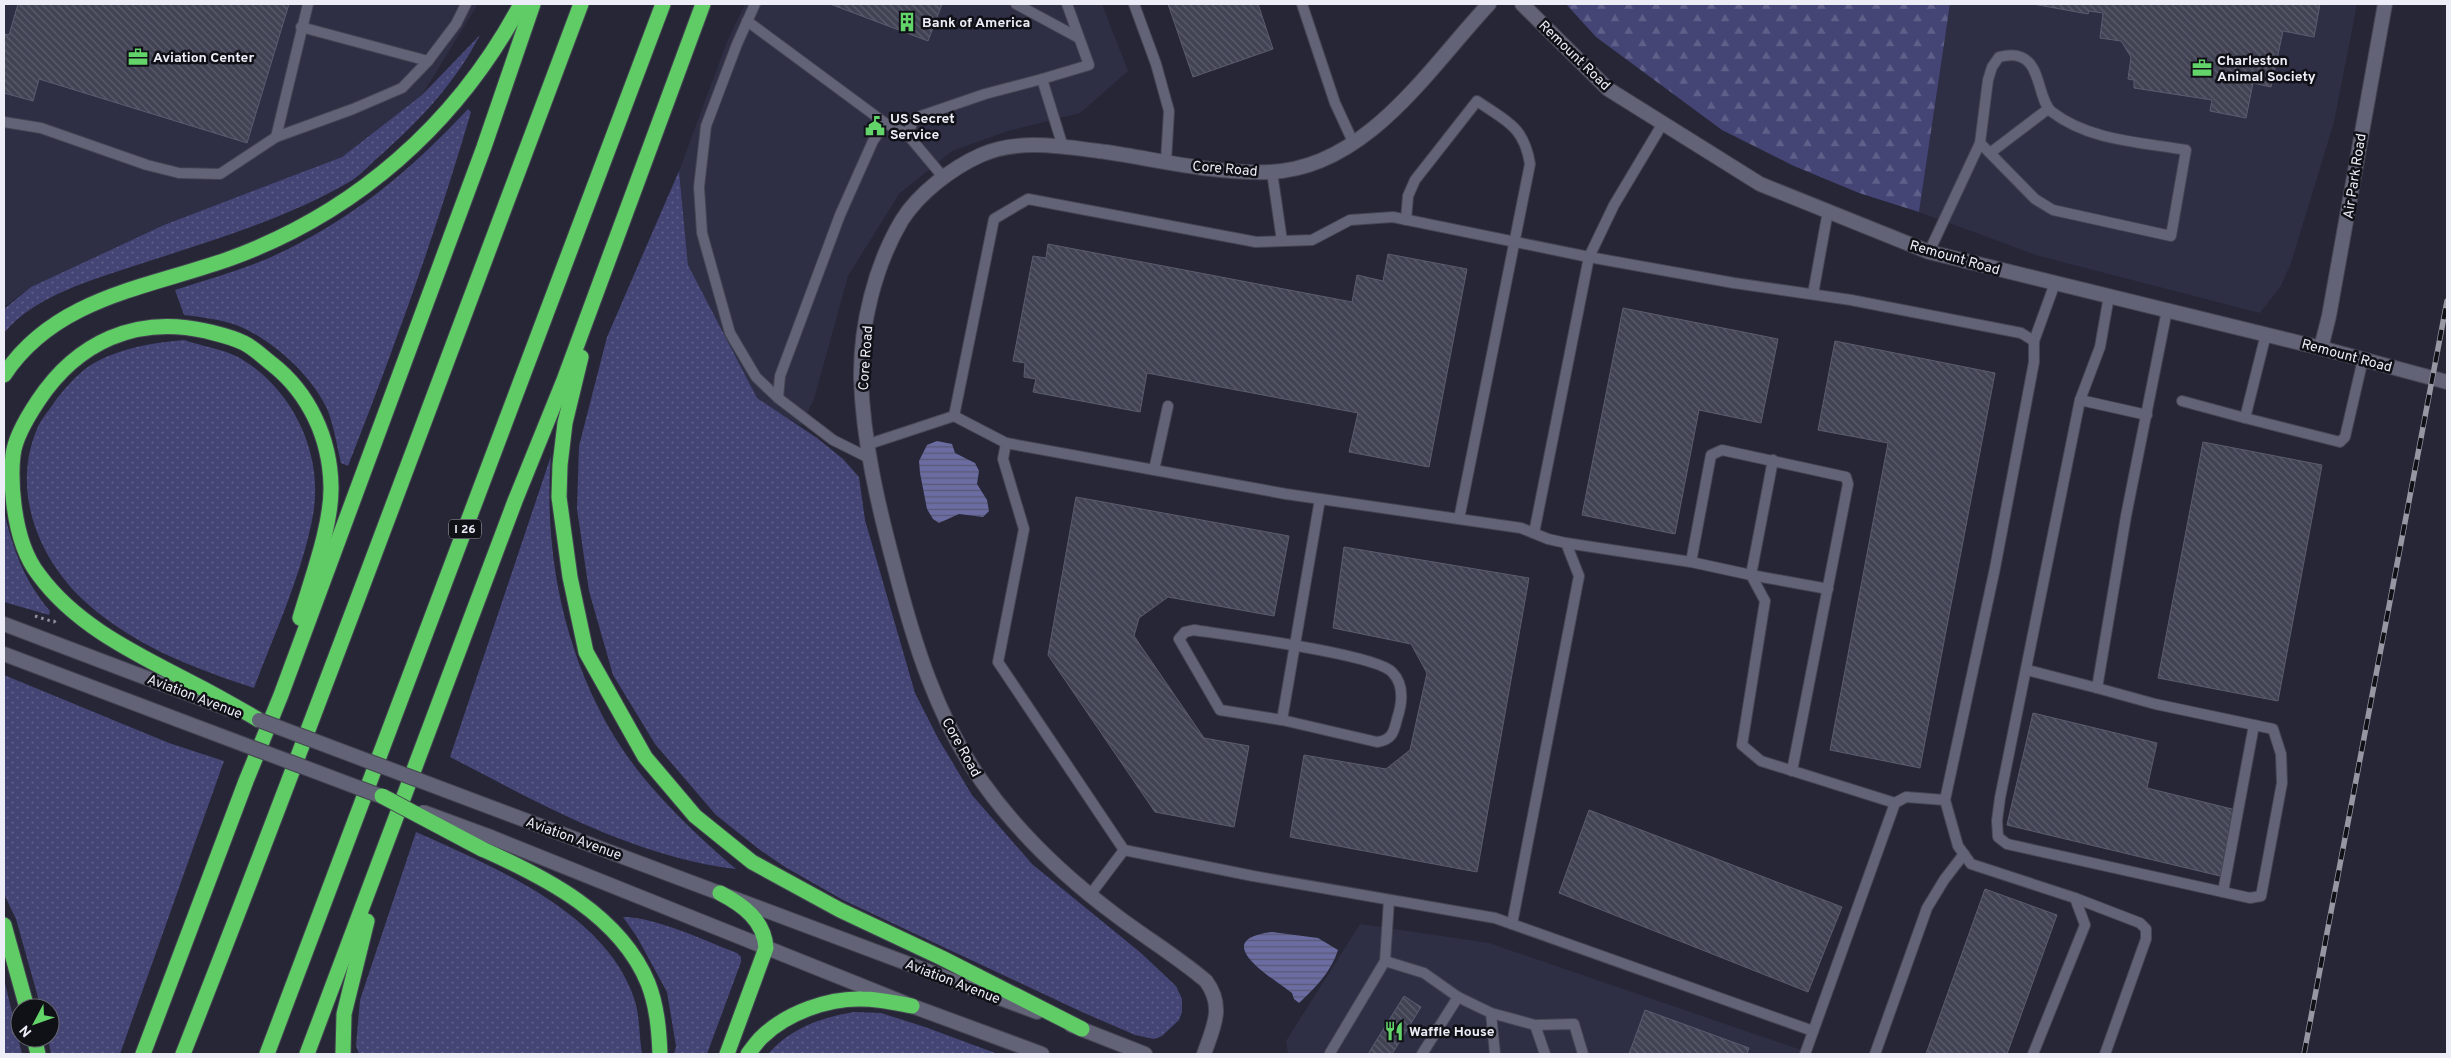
<svg xmlns="http://www.w3.org/2000/svg" width="2451" height="1058" font-family="Overpass,sans-serif">
<defs>
<pattern id="grass-dots" width="8" height="8" patternUnits="userSpaceOnUse" patternTransform="scale(1.25)"><rect width="8" height="8" fill="#444475"/><path d="M2 2h.1M6 6h.1" fill="none" stroke="#5f5f89" stroke-width="1.8" stroke-linecap="round"/></pattern>
<pattern id="forest-firs" width="22" height="20" patternUnits="userSpaceOnUse" patternTransform="scale(1.25)"><rect width="22" height="20" fill="#444475"/><path d="M5 1l3.5 6h-7zM16 11l3.5 6h-7z" fill="#5f5f89"/></pattern>
<pattern id="water-rules" width="6" height="5" patternUnits="userSpaceOnUse" patternTransform="scale(1.25)"><rect width="6" height="5" fill="#6b6ca1"/><path d="M0 2.5h6" fill="none" stroke="#595a76"/></pattern>
<pattern id="building-back-hatch" width="6" height="6" patternUnits="userSpaceOnUse" patternTransform="scale(1.25)"><rect width="6" height="6" fill="#414253"/><path d="M-1 5l2 2M0 0l6 6M5-1l2 2" fill="none" stroke="#5d5e6c"/></pattern>
</defs>
<rect width="100%" height="100%" fill="#262636"/>
<g fill="#2e2f45">
<polygon points="4,4 478,4 422,95 342,157 164,225 31,287 4,307"/>
<polygon points="745,4 1102,4 1128,71 1080,113 1008,131 952,151 899,194 848,276 814,399 801,426 757,399 688,265 679,171 727,42"/>
<polygon points="1950,4 2357,4 2334,122 2291,263 2281,286 2260,313 2039,256 1919,212"/>
<polygon points="1360,924 1489,943 1813,1054 1288,1054 1286,1041"/>
</g>
<g fill="url(#grass-dots)">
<path d="M480,35C455,83 422,118 382,154C372,162 362,174 351,181C286,219 211,241 140,264C95,279 35,295 4,333V309L31,287L164,225L342,157L422,95Z"/>
<path d="M468,109L471,112C436,232 394,349 348,466L341,463C337,446 334,427 328,411C313,376 269,336 233,324C217,319 201,317 184,315L175,290C206,280 239,271 269,258C349,222 408,173 468,109Z"/>
<polygon points="679,171 688,265 757,398 817,438 843,459 859,477 865,520 915,693 939,740 972,795 1032,864 1141,953 1176,986 1182,999 1182,1012 1179,1020 1162,1036 1154,1039 1135,1035 1082,1012 843,900 785,867 760,850 716,815 655,744 613,675 589,591 577,509 579,446 607,337"/>
<path d="M184,340C201,346 223,349 238,357C293,388 324,454 313,515C302,575 275,632 254,688C190,667 127,643 78,595C36,552 12,488 37,429C40,421 46,414 51,407C62,391 79,371 96,362C124,347 153,343 184,340Z"/>
<path d="M551,456C543,556 566,663 621,747C649,790 697,836 736,869C632,856 541,804 450,757Z"/>
<path d="M4,511C13,550 24,580 50,611L49,615L4,602Z"/>
<polygon points="4,675 169,743 224,761 120,1054 51,1054 48,1038 50,1008 41,1008 16,919 4,894"/>
<path d="M416,832C492,866 605,912 634,998C640,1015 639,1036 642,1054H359L356,1046L360,1000Z"/>
<path d="M623,917C656,917 705,941 737,953L741,957V962L707,1054H674L676,1046L667,992L637,937Z"/>
<polygon points="4,979 22,1054 4,1054"/>
<path d="M854,1012L881,1013L925,1027L998,1054H768C789,1029 822,1017 854,1012Z"/>
</g>
<polygon fill="url(#forest-firs)" points="1566,4 1950,4 1919,212 1859,193 1794,166 1722,130 1596,37"/>
<g fill="url(#water-rules)">
<polygon points="937,441 952,444 955,453 975,463 979,471 977,484 987,500 989,511 983,517 959,514 939,523 933,519 927,509 920,473 919,461 927,445"/>
<path d="M1272,932L1318,938L1338,950C1331,972 1316,987 1299,1003L1294,999L1292,993C1273,978 1207,940 1272,932Z"/>
</g>
<g fill="url(#building-back-hatch)" stroke="#5b5c6f">
<polygon points="18,4 289,4 247,143 39,79 33,101 4,93 4,34 9,35"/>
<polygon points="830,4 942,4 928,41"/>
<polygon points="1168,4 1258,4 1273,49 1193,77"/>
<polygon points="2033,4 2320,4 2314,37 2283,31 2271,87 2253,83 2246,118 2210,111 2212,100 2134,88 2134,80 2128,79 2131,57 2121,41 2100,38 2103,13 2089,11 2088,14"/>
<polygon points="1048,244 1352,302 1357,275 1383,281 1388,254 1467,269 1429,467 1349,452 1358,413 1147,373 1140,412 1033,392 1036,379 1024,377 1025,363 1013,361 1033,256 1046,258"/>
<polygon points="1623,308 1778,339 1761,423 1699,410 1675,534 1582,515"/>
<polygon points="1835,341 1995,373 1920,768 1830,750 1888,443 1818,430"/>
<polygon points="2203,442 2322,465 2278,701 2158,678"/>
<polygon points="1076,497 1289,536 1274,616 1168,597 1139,618 1134,636 1204,738 1249,746 1234,827 1155,812 1048,655"/>
<polygon points="1344,547 1529,578 1477,872 1290,837 1304,755 1386,769 1410,750 1427,673 1411,644 1333,628"/>
<polygon points="2033,713 2157,743 2147,788 2236,810 2220,876 2007,825"/>
<polygon points="1589,810 1842,907 1808,992 1559,893"/>
<polygon points="1985,889 2057,915 2007,1054 1926,1054"/>
<polygon points="1404,996 1421,1007 1392,1054 1368,1054"/>
<polygon points="1645,1010 1749,1048 1747,1054 1629,1054"/>
</g>
<g fill="none" stroke-linecap="round" stroke-linejoin="round">
<defs>
<g id="service">
<polyline points="755,4 737,44 706,126 699,187 702,233 730,333 756,377 778,398"/>
<polyline points="1016,4 1079,38"/>
<polyline points="1134,4 1156,64 1169,111 1166,161"/>
<polyline points="1302,4 1335,103 1354,144"/>
<polyline points="747,21 885,123"/>
<polyline points="301,27 428,61"/>
<polyline points="1042,79 1089,65 1067,4"/>
<polyline points="4,122 41,128 147,165 179,173 220,174 276,137 353,109 402,88 428,61 456,24 466,4"/>
<polyline points="907,134 915,118 985,94 1042,79 1063,147"/>
<polyline points="276,137 308,4"/>
<polyline points="1990,153 2048,109"/>
<polyline points="1272,172 1282,241"/>
<path d="M1406,220L1408,196L1415,180L1477,101C1506,121 1524,126 1530,164L1459,519"/>
<path d="M1929,252L1980,143L1988,80L1992,67L1999,57C2045,45 2034,98 2052,112C2090,141 2141,142 2186,150L2171,236L2053,210L2035,199L1980,143"/>
<polyline points="1813,294 1828,211"/>
<polyline points="2109,296 2100,347 2080,400 2000,798 1997,821 1998,837 2007,844 2250,898 2261,896 2282,783 2281,754 2273,729 2155,704 2097,688 2126,516 2167,310"/>
<polyline points="2266,334 2245,418 2340,442 2345,437 2363,359"/>
<polyline points="2034,341 2055,283"/>
<polyline points="2080,400 2147,415"/>
<polyline points="2182,401 2245,418"/>
<polyline points="954,416 994,219 1028,199 1256,242 1312,240 1350,220 1393,217 1589,257 1734,283 1851,300 2021,333 2034,341 2034,362 1995,568 1945,800 1958,846 1971,864 2075,898 2085,925 2033,1054"/>
<polyline points="1006,443 1003,459 1024,529 998,662 1124,850 1253,876 1495,918 1813,1031"/>
<polyline points="869,444 954,416 1006,443 1286,494 1521,528 1548,539 1566,543 1579,576 1512,924"/>
<polyline points="871,459 833,440 778,398 780,376 840,215 873,141 885,123 907,134 944,178"/>
<polyline points="1773,460 1751,575 1828,589"/>
<polyline points="1154,470 1168,406"/>
<polyline points="1534,533 1589,257 1614,205 1663,123"/>
<polyline points="1566,543 1691,562 1751,575 1765,601 1742,745 1761,761 1895,803"/>
<polyline points="1691,562 1711,455 1722,450 1846,477 1848,484 1792,771"/>
<path d="M1194,630C1227,635 1375,654 1392,672C1405,685 1402,704 1397,719C1394,732 1392,740 1377,742L1282,720L1220,710L1179,639L1185,632Z"/>
<polyline points="2027,670 2097,688"/>
<polyline points="1282,720 1320,499"/>
<polyline points="2223,892 2254,725"/>
<polyline points="1090,895 1124,850"/>
<polyline points="2075,898 2140,923 2146,929 2146,939 2105,1054"/>
<polyline points="1389,900 1385,961 1424,973 1458,997 1422,1054"/>
<polyline points="1458,997 1491,1013 1495,1054"/>
<polyline points="1491,1013 1535,1025 1574,1024 1583,1054"/>
<polyline points="1535,1025 1545,1054"/>
<polyline points="1330,1053 1385,961"/>
<polyline points="1805,1054 1895,803 1906,797 1945,800"/>
<polyline points="1875,1054 1927,908 1944,880 1964,854"/>
</g>
<polyline id="minor" points="2321,348 2329,316 2385,4"/>
<g id="tertiary">
<polyline points="1522,4 1608,89 1760,184 1929,252 2321,348 2447,382"/>
<polyline points="4,624 231,710"/>
<polyline points="4,654 176,719"/>
<polyline points="498,810 1037,1012"/>
<polyline points="488,836 912,1006 1042,1054"/>
<polyline points="1071,1025 1145,1054"/>
<path d="M1204,1054C1213,1028 1225,1007 1206,981C1178,957 1146,938 1117,916C1066,878 1020,835 983,783C937,719 913,640 894,565C878,505 863,441 861,379C860,326 875,265 902,220C919,193 952,168 981,155C1019,138 1065,147 1106,152C1160,160 1215,174 1270,172C1367,168 1429,68 1489,4"/>
</g>
<g id="motorway">
<polyline points="581,357 565,423 560,465 559,497 570,577 586,652 645,757 695,816 752,862 840,910 942,958 1082,1029"/>
<path d="M4,375C55,298 146,288 226,260C355,214 457,124 521,4"/>
<path d="M259,720C238,708 216,695 194,684C139,655 77,627 39,575C24,556 17,529 14,505C12,489 11,472 13,455C15,437 28,416 38,401C77,342 136,315 206,331C218,334 232,337 244,343C254,348 263,357 272,364C309,393 330,438 331,486C332,525 311,580 300,618"/>
<path d="M482,849C545,877 620,915 648,983C657,1006 659,1030 660,1054"/>
<path d="M720,893C743,905 764,920 766,948L727,1054"/>
<polyline points="4,925 27,1008"/>
<polyline points="34,1038 38,1054"/>
<polyline points="143,1054 246,781 281,695 484,147 533,4"/>
<path d="M183,1054C279,811 370,566 462,321C501,215 542,110 581,4"/>
<polyline points="267,1054 663,4"/>
<polyline points="307,1054 515,501 564,380 703,4"/>
<polyline points="343,1054 344,1014 367,921"/>
<path d="M748,1054C753,1048 757,1041 763,1036C787,1013 828,998 862,999C879,999 896,1003 912,1006"/>
</g>
</defs>
<use href="#service" stroke="#444452" stroke-width="12"/>
<use href="#minor" stroke="#444452" stroke-width="16"/>
<use href="#tertiary" stroke="#444452" stroke-width="16"/>
<use href="#motorway" stroke="#444452" stroke-width="17"/>
<polyline stroke="#90919d" stroke-width="3" stroke-dasharray="2.5 4" stroke-linecap="butt" points="35,616 54,622 57,619"/>
<use href="#service" stroke="#626376" stroke-width="10"/>
<use href="#minor" stroke="#626376" stroke-width="14"/>
<use href="#tertiary" stroke="#626376" stroke-width="14"/>
<use href="#motorway" stroke="#5fcc65" stroke-width="15"/>
<defs>
<polyline id="rail" points="2304,1054 2447,301"/>
</defs>
<use href="#rail" stroke="#9697a3" stroke-width="5.5"/>
<use href="#rail" stroke="#101017" stroke-width="4" stroke-dasharray="11" stroke-linecap="butt"/>
<defs>
<g id="tertiary-bridge">
<polyline points="176,719 391,800"/>
<polyline points="259,720 498,810"/>
<polyline points="423,812 488,836"/>
</g>
<polyline id="motorway-bridge" points="382,796 482,849"/>
</defs>
<use href="#tertiary-bridge" stroke="#444452" stroke-width="16" stroke-linecap="butt"/>
<use href="#motorway-bridge" stroke="#444452" stroke-width="17" stroke-linecap="butt"/>
<use href="#tertiary-bridge" stroke="#626376" stroke-width="14"/>
<use href="#motorway-bridge" stroke="#5fcc65" stroke-width="15"/>
</g>
<defs>
<symbol id="building-bare" viewBox="-9 -9 18 18"><path d="M-4-6H4V6H1V3H-1V6H-4ZM-2.5-4.3h1.7v1.8h-1.7ZM.8-4.3h1.7v1.8H.8ZM-2.5-1h1.7V.8h-1.7ZM.8-1h1.7V.8H.8Z" fill="#63d469" stroke="#101017" stroke-width="2.5" paint-order="stroke"/></symbol>
<symbol id="office-bare" viewBox="-9 -9 18 18"><path d="M-6-3h4V-5.5h4V-3h4V5H-6ZM-1-4.5V-3h2v-1.5ZM-6 0V1H6V0Z" fill="#63d469" stroke="#101017" stroke-width="2.5" paint-order="stroke"/></symbol>
<symbol id="civic-bare" viewBox="-9 -9 18 18"><path d="M-.6-6.5H3V-4.5H.6V-3L4-1V1h2V6H-6V1h2V-1L-.6-3ZM-1.2 2.5V6h2.4V2.5Z" fill="#63d469" stroke="#101017" stroke-width="2.5" paint-order="stroke"/></symbol>
<symbol id="restaurant-bare" viewBox="-9 -9 18 18"><path d="M-5-6h1v4h1v-4h1v4h1v-4h1v5L-1.5 .5V6h-2V.5L-5-1ZM5-6V6H3V1.5H1.5Q1.5-4 5-6Z" fill="#63d469" stroke="#101017" stroke-width="2.5" paint-order="stroke"/></symbol>
</defs>
<g fill-rule="evenodd">
<use href="#building-bare" x="893" y="8" width="28" height="28"/>
<use href="#office-bare" x="124" y="43" width="28" height="28"/>
<use href="#office-bare" x="2188" y="54" width="28" height="28"/>
<use href="#civic-bare" x="861" y="112" width="28" height="28"/>
<use href="#restaurant-bare" x="1380" y="1017" width="28" height="28"/>
</g>
<g text-anchor="middle" stroke-width="5" stroke-linejoin="round" paint-order="stroke">
<rect fill="#101017" stroke="#aaabb4" stroke-width="1" x="449" y="519.5" width="32" height="19" rx="4"/>
<g font-size="12" font-weight="bold" fill="#ecedf7">
<text x="465" y="533">I 26</text>
</g>
<g font-size="14" font-weight="bold" fill="#ecedf7" stroke="#101017" text-anchor="start">
<text x="922" y="27">Bank of America</text>
<text x="153" y="62">Aviation Center</text>
<text x="2217" y="65">Charleston<tspan x="2217" dy="16">Animal Society</tspan></text>
<text x="890" y="123">US Secret<tspan x="890" dy="16">Service</tspan></text>
<text x="1409" y="1036">Waffle House</text>
</g>
<g font-size="14" fill="#ecedf7" stroke="#101017">
<text transform="translate(1575 55) rotate(44)" y="5">Remount Road</text>
<text transform="translate(1225 168) rotate(5)" y="5">Core Road</text>
<text transform="translate(2354 176) rotate(-81)" y="5">Air Park Road</text>
<text transform="translate(1955 257) rotate(16)" y="5">Remount Road</text>
<text transform="translate(2347 355) rotate(15)" y="5">Remount Road</text>
<text transform="translate(865 358) rotate(-86)" y="5">Core Road</text>
<text transform="translate(195 696) rotate(21)" y="5">Aviation Avenue</text>
<text transform="translate(962 747) rotate(61)" y="5">Core Road</text>
<text transform="translate(574 838) rotate(20)" y="5">Aviation Avenue</text>
<text transform="translate(953 981) rotate(21)" y="5">Aviation Avenue</text>
</g>
</g>
<rect width="2451" height="1058" fill="none" stroke="#ecedf7" stroke-width="10"/>
<g transform="translate(35 1023) rotate(229)"><circle r="24" fill="#101017" stroke="#686871"/>
<path d="M0-4L9 19L0 12L-9 19Z" fill="#63d469"/>
<text y="-8" font-size="14" font-weight="bold" text-anchor="middle" fill="#ecedf7">N</text>
</g>
</svg>
